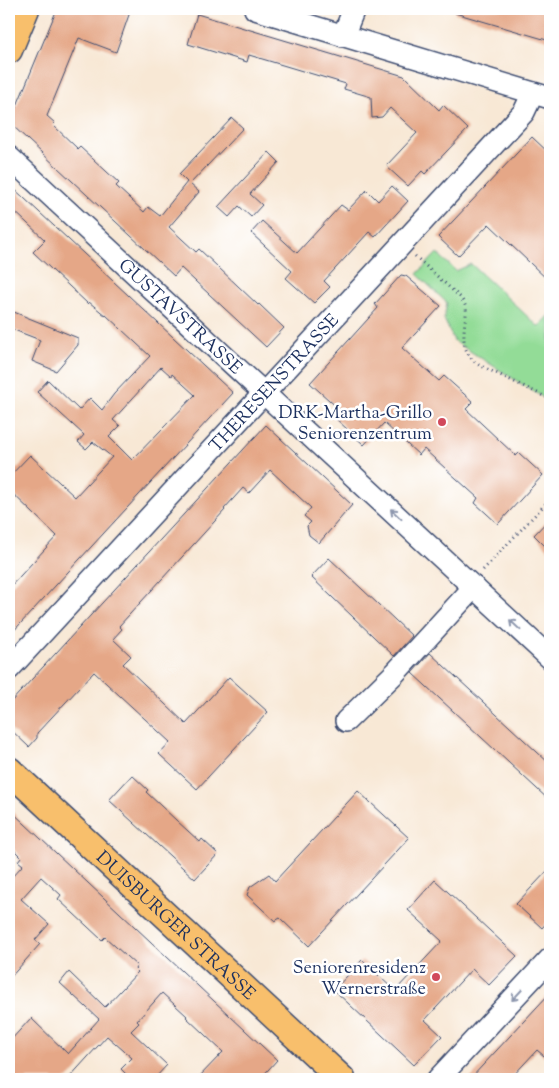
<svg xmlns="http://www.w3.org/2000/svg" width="559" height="1088" font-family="'Sorts Mill Goudy',serif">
<rect width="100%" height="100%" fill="#fff"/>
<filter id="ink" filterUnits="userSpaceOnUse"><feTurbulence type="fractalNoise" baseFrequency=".02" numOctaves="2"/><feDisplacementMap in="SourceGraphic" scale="10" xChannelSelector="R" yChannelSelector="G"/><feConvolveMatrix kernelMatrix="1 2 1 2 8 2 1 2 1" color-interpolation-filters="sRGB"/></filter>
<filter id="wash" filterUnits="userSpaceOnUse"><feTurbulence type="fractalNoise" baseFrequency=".0096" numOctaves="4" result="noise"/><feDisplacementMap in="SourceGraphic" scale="20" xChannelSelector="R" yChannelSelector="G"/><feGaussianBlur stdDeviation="1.12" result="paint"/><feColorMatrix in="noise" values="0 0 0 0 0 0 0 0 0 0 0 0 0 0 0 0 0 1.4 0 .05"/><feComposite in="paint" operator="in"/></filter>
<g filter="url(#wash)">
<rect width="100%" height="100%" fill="#f8e8d5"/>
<polygon fill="#93dc97" stroke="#57867a" points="437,253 456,271 471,264 539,327 550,315 550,402 454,341 444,319 447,303 417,274"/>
<g id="blocks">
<g fill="#e5a787" fill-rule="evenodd">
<polygon points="57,9 131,9 116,52 79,38 47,116 55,123 53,125 78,149 80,147 119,183 116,186 144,212 148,207 160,216 187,182 179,174 232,118 243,128 190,184 199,192 169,227 196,252 199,249 258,305 259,304 284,328 266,347 181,268 174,276 13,126 15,122 11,120"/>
<polygon points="455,9 550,9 550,41 455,13"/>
<polygon points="197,14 404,76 439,110 443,105 468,129 425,174 422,171 408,186 386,166 417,133 390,108 382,117 372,118 371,97 344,89 346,84 249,55 247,62 188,44"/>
<polygon points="532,137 550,154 550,282 489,224 458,256 438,237"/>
<polygon points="269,152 279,162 250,194 262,205 251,217 239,206 229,217 218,207"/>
<path d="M9,184L233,393L9,636V588L57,536L9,490V477L30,455L75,497L112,457L93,442L86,449L78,442L84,435L37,392L48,380L79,410L90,398L102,410L114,394L150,356L106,315V316L89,302L88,304L33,252L45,240L9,206ZM161,367L171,376L172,374L195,395L132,460L109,437L120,426L113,420Z"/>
<polygon points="392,186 408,201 375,237 369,232 324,281 330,287 314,303 286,278 292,271 251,233 262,221 297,253 341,205 348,210 367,190 378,201"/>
<polygon points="401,275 406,276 441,306 402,348 439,381 444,376 473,402 466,409 516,456 519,453 543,475 498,524 475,503 478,498 424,449 419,455 384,423 364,445 333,416 339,409 310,383 378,308 375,304"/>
<polygon points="9,310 78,338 78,345 56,371 32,361 40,340 9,328"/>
<polygon points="266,425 352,505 319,543 309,535 307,526 311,522 304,516 311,508 270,470 249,493 243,488 224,509 225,510 119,626 122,629 113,639 131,656 123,664 186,724 229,677 268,712 197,789 159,754 170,742 94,672 37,733 37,738 29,747 9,728 9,704"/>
<polygon points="550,518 550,551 534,535"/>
<polygon points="329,558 412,636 394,656 311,577"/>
<polygon points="430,653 550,764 550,801 412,673"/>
<polygon points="132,775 148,790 146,792 176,820 200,842 202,839 218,854 195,879 109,800"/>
<polygon points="358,791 409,838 309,946 280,918 275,921 247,895 250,887 269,874 275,881"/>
<polygon points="9,809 277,1060 260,1079 197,1079 223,1052 186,1017 187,1016 162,993 137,1021 139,1023 131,1031 167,1065 154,1079 131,1079 121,1069 132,1058 107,1036 68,1079 9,1079 9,1042 31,1018 68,1054 99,1019 60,983 69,972 105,1007 138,972 135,969 137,966 105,937 102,940 58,899 61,895 41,877 21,899 49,924 35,940 40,944 9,979 9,880 23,865 18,861 21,857 9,845"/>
<polygon points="550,868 550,919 542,928 516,904"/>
<polygon points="435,880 517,956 489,985 472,969 425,1020 442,1036 414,1065 334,990 362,960 395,991 442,941 408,910"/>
<polygon points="550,993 550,1048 544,1056 537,1050 510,1079 470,1079"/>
</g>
</g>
</g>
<g filter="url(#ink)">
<use href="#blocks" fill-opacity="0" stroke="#3c4b70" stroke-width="1"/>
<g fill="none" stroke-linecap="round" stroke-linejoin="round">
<defs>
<g id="minor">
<polyline points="255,9 550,98"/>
<polyline points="343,36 354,9"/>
<path id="s1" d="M9,157L550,658"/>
<path id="s2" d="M9,669L524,112L533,93"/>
<polyline points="346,721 395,673 474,587"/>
<polyline points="438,1079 550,959"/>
</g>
<g id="major">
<polyline points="9,50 26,9"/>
<path id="s3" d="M9,770L342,1079"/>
</g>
</defs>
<use href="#minor" stroke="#3c4b70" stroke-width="24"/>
<use href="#major" stroke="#3c4b70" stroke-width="29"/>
<g stroke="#3c4b70" stroke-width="3" stroke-dasharray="1 4" stroke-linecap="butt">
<path d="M415,256L461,298C462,300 464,302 465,305C467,310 466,316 465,321C463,339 462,351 477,364L550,399"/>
<polyline points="483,570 550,499"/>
</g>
<use href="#minor" stroke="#fff" stroke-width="21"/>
<use href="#major" stroke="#f8bf6c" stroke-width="26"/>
</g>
<defs><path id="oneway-shaft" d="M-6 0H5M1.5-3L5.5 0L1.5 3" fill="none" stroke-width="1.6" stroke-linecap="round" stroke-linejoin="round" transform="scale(1.25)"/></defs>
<g stroke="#8d97ae">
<use href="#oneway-shaft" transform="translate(396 514) rotate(-137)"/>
<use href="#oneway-shaft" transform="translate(515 625) rotate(-137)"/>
<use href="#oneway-shaft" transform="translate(517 995) rotate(133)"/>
</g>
</g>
<g fill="#d1495b" stroke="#fff" stroke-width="2">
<circle cx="442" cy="422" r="5"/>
<circle cx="436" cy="977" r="5"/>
</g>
<g text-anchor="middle" stroke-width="5" stroke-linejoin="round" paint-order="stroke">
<g font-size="18" fill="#1b2f5e" stroke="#fff">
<text dy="6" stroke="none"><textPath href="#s1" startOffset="234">GUSTAVSTRASSE</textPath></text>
<text dy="6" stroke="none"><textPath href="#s2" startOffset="390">THERESENSTRASSE</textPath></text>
<text dy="6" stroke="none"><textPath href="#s3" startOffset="228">DUISBURGER STRASSE</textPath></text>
</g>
<g font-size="18" fill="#1b2f5e" stroke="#fff" text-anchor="end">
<text x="432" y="418">DRK-Martha-Grillo<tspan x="432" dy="21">Seniorenzentrum</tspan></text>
<text x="426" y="973">Seniorenresidenz<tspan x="426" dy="21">Wernerstraße</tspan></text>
</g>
</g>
<rect width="559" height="1088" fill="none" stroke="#fff" stroke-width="30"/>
</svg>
